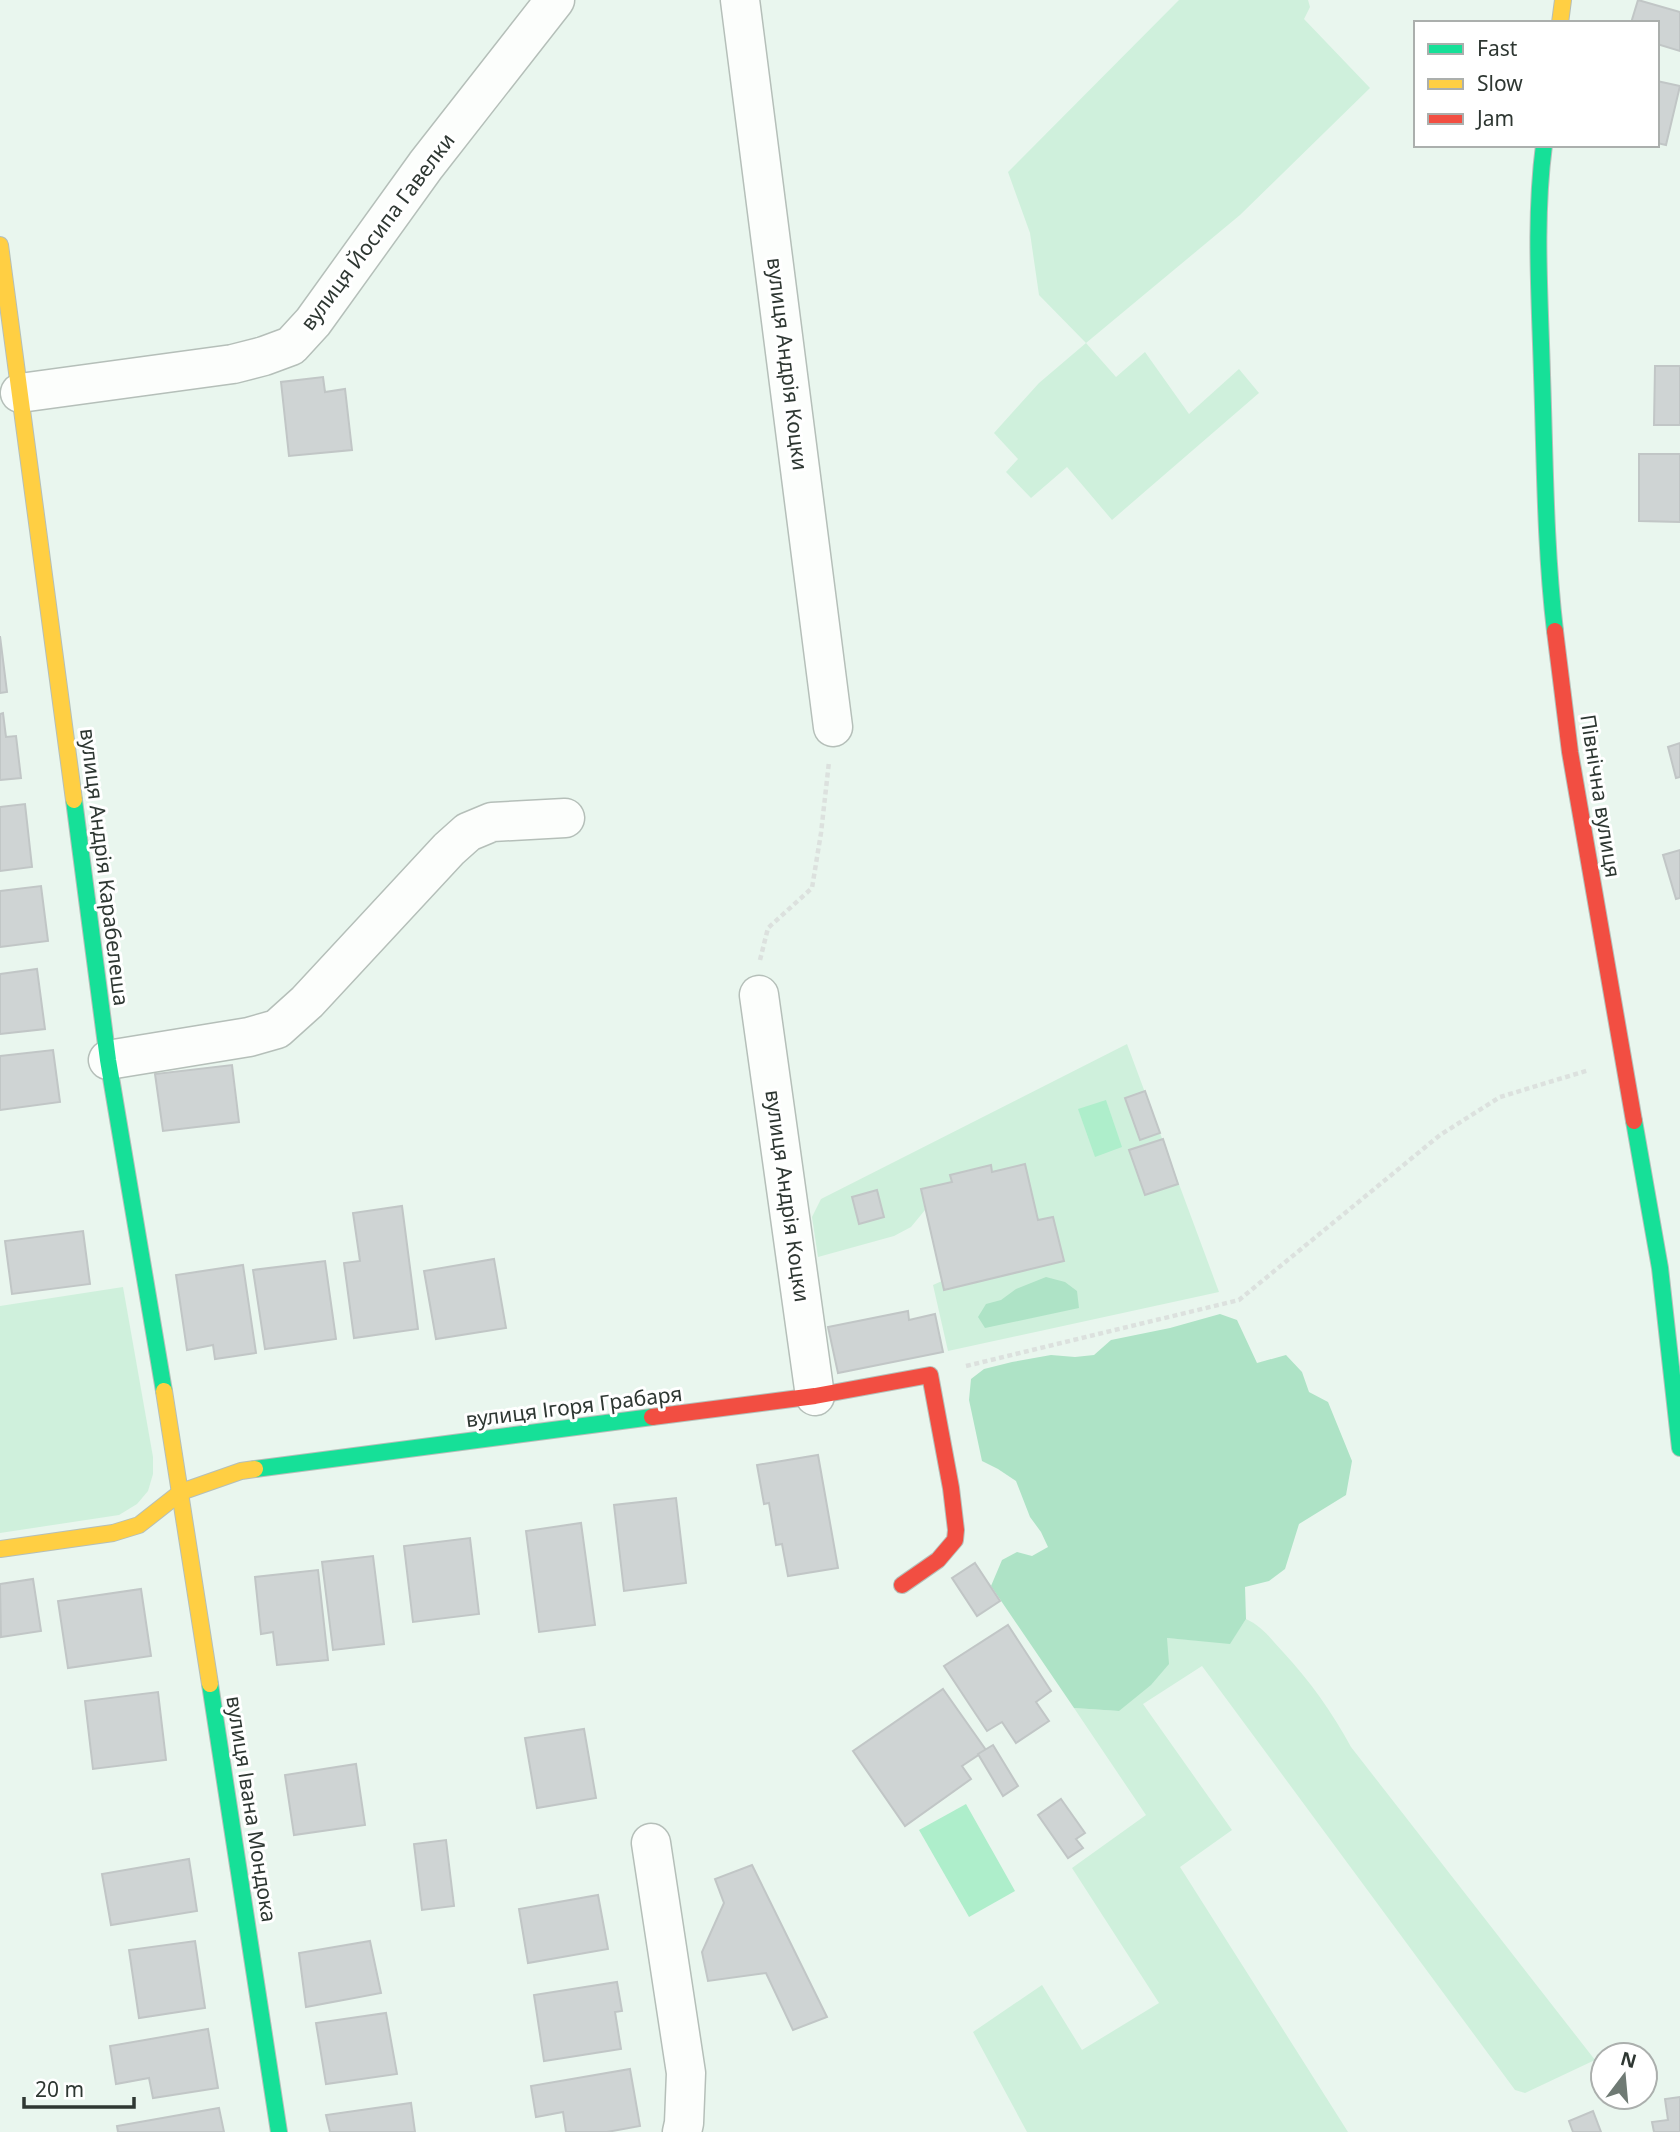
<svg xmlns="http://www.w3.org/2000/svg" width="1680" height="2132" font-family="'Noto Sans',sans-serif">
<rect width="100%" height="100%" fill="#e9f6ee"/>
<g fill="#cff0dc">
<polygon points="1179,0 1308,0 1310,7 1304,19 1370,88 1240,215 1086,343 1116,377 1145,352 1189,414 1239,369 1259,393 1112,520 1067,467 1031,498 1006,472 1018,459 994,433 1039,383 1086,343 1039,295 1030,233 1008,172"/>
<polygon points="1127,1044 1219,1292 948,1351 933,1285 942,1281 944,1290 1064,1261 1053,1217 1038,1220 1025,1165 992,1172 991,1166 950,1175 952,1182 921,1190 925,1210 911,1227 894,1236 818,1257 812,1217 821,1199"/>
<polygon points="123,1287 153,1457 153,1474 148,1491 137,1504 119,1515 0,1533 0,1306"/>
<path d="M1246,1619C1262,1626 1271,1639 1283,1652C1310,1681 1332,1712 1351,1747L1595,2060L1525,2093L1515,2090L1202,1666L1143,1704L1232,1830L1180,1867L1348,2132H1027L973,2032L1042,1985L1082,2050L1159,2003L1072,1868L1146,1815L1074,1708L1119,1711L1167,1638L1230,1643Z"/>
</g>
<g fill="#aee3c6">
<polygon points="1046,1277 1065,1282 1077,1291 1079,1308 985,1328 978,1317 986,1304 1001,1300 1016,1289"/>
<polygon points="1220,1314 1237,1320 1257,1363 1286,1355 1302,1372 1309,1392 1328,1402 1352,1461 1346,1495 1299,1524 1285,1569 1269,1581 1245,1587 1246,1619 1230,1644 1167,1638 1169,1664 1151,1685 1119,1711 1074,1708 991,1586 1002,1560 1017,1552 1032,1556 1048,1547 1041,1532 1030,1517 1016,1481 998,1469 982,1461 969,1400 971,1379 984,1369 1012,1362 1051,1355 1075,1357 1094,1355 1111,1340 1170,1328"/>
</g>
<g fill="#aeeecb">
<polygon points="1106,1100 1122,1147 1095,1157 1078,1109"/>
<polygon points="966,1804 1015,1891 969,1917 919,1830"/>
</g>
<g fill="#cfd4d4" stroke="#c1c6c6" stroke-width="2">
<polygon points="1638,0 1680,12 1680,51 1657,44 1657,23 1631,23"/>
<polygon points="1657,81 1680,86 1666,145 1657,143"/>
<polygon points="1655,366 1680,366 1680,425 1654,425"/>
<polygon points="323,377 325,392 345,389 352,450 289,456 281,382"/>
<polygon points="1639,454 1680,454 1680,522 1639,521"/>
<polygon points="0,636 7,692 0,693"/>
<polygon points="3,713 6,737 16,736 21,778 0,780 0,714"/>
<polygon points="1680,743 1680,777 1676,778 1668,747"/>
<polygon points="25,804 32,867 0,871 0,807"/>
<polygon points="1680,850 1680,898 1676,899 1663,855"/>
<polygon points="41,886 48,941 0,947 0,891"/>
<polygon points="37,969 45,1029 0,1034 0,974"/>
<polygon points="53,1050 60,1102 0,1110 0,1056"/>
<polygon points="232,1065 239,1122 163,1131 155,1074"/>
<polygon points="1145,1091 1160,1133 1140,1140 1125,1098"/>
<polygon points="1163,1139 1178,1184 1145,1195 1129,1150"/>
<polygon points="1025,1164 1038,1220 1053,1217 1064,1261 944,1290 921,1189 952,1182 950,1175 991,1165 992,1172"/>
<polygon points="877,1190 884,1217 859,1224 852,1197"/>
<polygon points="402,1206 418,1329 354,1338 344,1263 360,1261 353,1213"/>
<polygon points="83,1231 90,1284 12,1294 5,1241"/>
<polygon points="494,1259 506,1328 436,1339 424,1271"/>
<polygon points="325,1261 336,1339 265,1349 253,1270"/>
<polygon points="243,1265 256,1353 215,1359 213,1345 187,1350 176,1275"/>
<polygon points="908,1311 909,1320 935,1314 943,1352 838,1373 828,1327"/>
<polygon points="818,1455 838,1568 788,1576 782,1544 776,1545 769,1503 764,1504 757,1465"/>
<polygon points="676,1498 686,1583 624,1591 614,1505"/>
<polygon points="581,1523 595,1625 539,1632 526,1531"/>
<polygon points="470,1538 479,1614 413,1622 404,1546"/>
<polygon points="373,1556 384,1644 333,1650 322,1562"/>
<polygon points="975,1563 1000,1601 977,1616 952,1578"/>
<polygon points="318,1570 328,1660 277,1665 273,1632 261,1634 255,1577"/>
<polygon points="33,1579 41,1631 1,1637 0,1584"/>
<polygon points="141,1589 151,1656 68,1668 58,1601"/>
<polygon points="1008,1625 1051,1691 1036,1702 1049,1721 1016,1743 1002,1722 987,1731 944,1666"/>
<polygon points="943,1689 986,1750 962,1766 971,1779 905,1826 853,1751"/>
<polygon points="158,1692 166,1760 93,1769 85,1701"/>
<polygon points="584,1729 596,1798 537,1808 525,1738"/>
<polygon points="993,1745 1018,1786 1003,1796 978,1754"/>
<polygon points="356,1764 365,1825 294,1835 285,1775"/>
<polygon points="1061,1799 1085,1833 1076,1839 1083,1848 1068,1858 1038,1815"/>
<polygon points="446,1840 454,1906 422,1910 414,1844"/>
<polygon points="189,1859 197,1911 111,1925 102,1874"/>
<polygon points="752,1865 827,2017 793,2030 766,1973 708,1981 702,1952 724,1903 715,1879"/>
<polygon points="598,1895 608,1949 528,1963 519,1909"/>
<polygon points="195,1941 205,2008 139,2018 129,1950"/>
<polygon points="370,1941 381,1993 306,2007 299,1953"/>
<polygon points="617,1982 622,2011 615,2012 621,2049 544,2061 534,1995"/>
<polygon points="386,2013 397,2074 326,2084 316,2023"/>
<polygon points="208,2029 218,2088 153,2098 149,2078 116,2084 110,2046"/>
<polygon points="630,2069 640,2126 607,2132 566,2132 563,2112 536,2117 531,2086"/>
<polygon points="1680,2097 1680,2132 1654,2132 1652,2122 1668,2120 1665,2099"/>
<polygon points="411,2103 415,2132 330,2132 326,2115"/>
<polygon points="219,2108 224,2132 118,2132 117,2126"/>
<polygon points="1593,2111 1601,2132 1573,2132 1569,2121"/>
</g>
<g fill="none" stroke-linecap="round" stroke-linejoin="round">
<defs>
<g id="street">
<polyline points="740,0 833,727"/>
<polyline points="20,393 233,364 264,356 291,346 313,322 426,165 555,0"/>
<polyline points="759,995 815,1396"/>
<polyline points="108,1060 249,1037 277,1029 307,1002 449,849 468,832 492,822 565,818"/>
<polyline points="651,1843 686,2073 684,2123 682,2132"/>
</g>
<g id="fast">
<path d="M1544,145C1534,221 1540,299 1542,375C1545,460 1545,546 1555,631"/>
<polyline points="74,800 108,1060 164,1391"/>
<polyline points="1634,1121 1660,1268 1680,1448"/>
<polyline points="255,1469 652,1417"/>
<polyline points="210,1684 279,2132"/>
</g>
<g id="slow">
<polyline points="1560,23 1563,0"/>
<polyline points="0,245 74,800"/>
<polyline points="164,1391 210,1684"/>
<polyline points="0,1549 113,1533 139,1525 181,1492 241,1471 255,1469"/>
</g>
<g id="jam">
<polyline points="1555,631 1570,752 1634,1121"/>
<polyline points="652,1417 815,1396 930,1375 951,1488 956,1530 955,1540 938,1560 902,1585"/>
</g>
</defs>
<use href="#street" stroke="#b5bfb9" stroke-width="41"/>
<use href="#fast" stroke="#b5bfb9" stroke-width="18"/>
<use href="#slow" stroke="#b5bfb9" stroke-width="18"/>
<use href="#jam" stroke="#b5bfb9" stroke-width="18"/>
<g stroke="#dce1de" stroke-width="4.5" stroke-dasharray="5 3.5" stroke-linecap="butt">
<polyline points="760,960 768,928 812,888 821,833 829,762"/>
<polyline points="966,1366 1239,1300 1440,1135 1500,1097 1589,1070"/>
</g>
<use href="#street" stroke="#fcfefc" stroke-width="38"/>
<use href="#fast" stroke="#16e098" stroke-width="16"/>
<use href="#slow" stroke="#ffcf43" stroke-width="16"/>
<use href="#jam" stroke="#f24e42" stroke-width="16"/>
</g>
<g text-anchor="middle" stroke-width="6" stroke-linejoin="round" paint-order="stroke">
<g font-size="21" fill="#2e3732" stroke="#fff">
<text transform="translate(378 232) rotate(-53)" y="7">вулиця Йосипа Гавелки</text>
<text transform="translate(787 364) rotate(83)" y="7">вулиця Андрія Коцки</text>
<text transform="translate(1600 796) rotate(81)" y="7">Північна вулиця</text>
<text transform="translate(104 867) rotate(83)" y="7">вулиця Андрія Карабелеша</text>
<text transform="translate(787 1196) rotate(82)" y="7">вулиця Андрія Коцки</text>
<text transform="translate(574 1407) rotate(-7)" y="7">вулиця Ігоря Грабаря</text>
<text transform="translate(251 1809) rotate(81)" y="7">вулиця Івана Мондока</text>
</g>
</g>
<rect x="1414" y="21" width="245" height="126" fill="#ffffff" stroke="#abafad" stroke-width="2"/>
<rect x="1428" y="44" width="35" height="10" fill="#16e098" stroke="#abafad" stroke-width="2"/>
<text x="1477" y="56" font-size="21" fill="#2e3732">Fast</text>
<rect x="1428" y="79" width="35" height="10" fill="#ffcf43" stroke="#abafad" stroke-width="2"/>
<text x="1477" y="91" font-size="21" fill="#2e3732">Slow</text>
<rect x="1428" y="114" width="35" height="10" fill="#f24e42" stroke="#abafad" stroke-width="2"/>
<text x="1477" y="126" font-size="21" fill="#2e3732">Jam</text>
<g transform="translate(1624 2076) rotate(16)"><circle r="33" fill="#ffffff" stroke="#abafad" stroke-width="2"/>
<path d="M0-5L12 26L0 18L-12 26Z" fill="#6f7a74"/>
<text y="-10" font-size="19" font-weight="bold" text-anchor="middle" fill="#2e3732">N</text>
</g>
<path d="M24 2097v10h110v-10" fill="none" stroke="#2e3732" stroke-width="3.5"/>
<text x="35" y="2097" font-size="21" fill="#2e3732" stroke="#ffffff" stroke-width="5" paint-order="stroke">20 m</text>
</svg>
